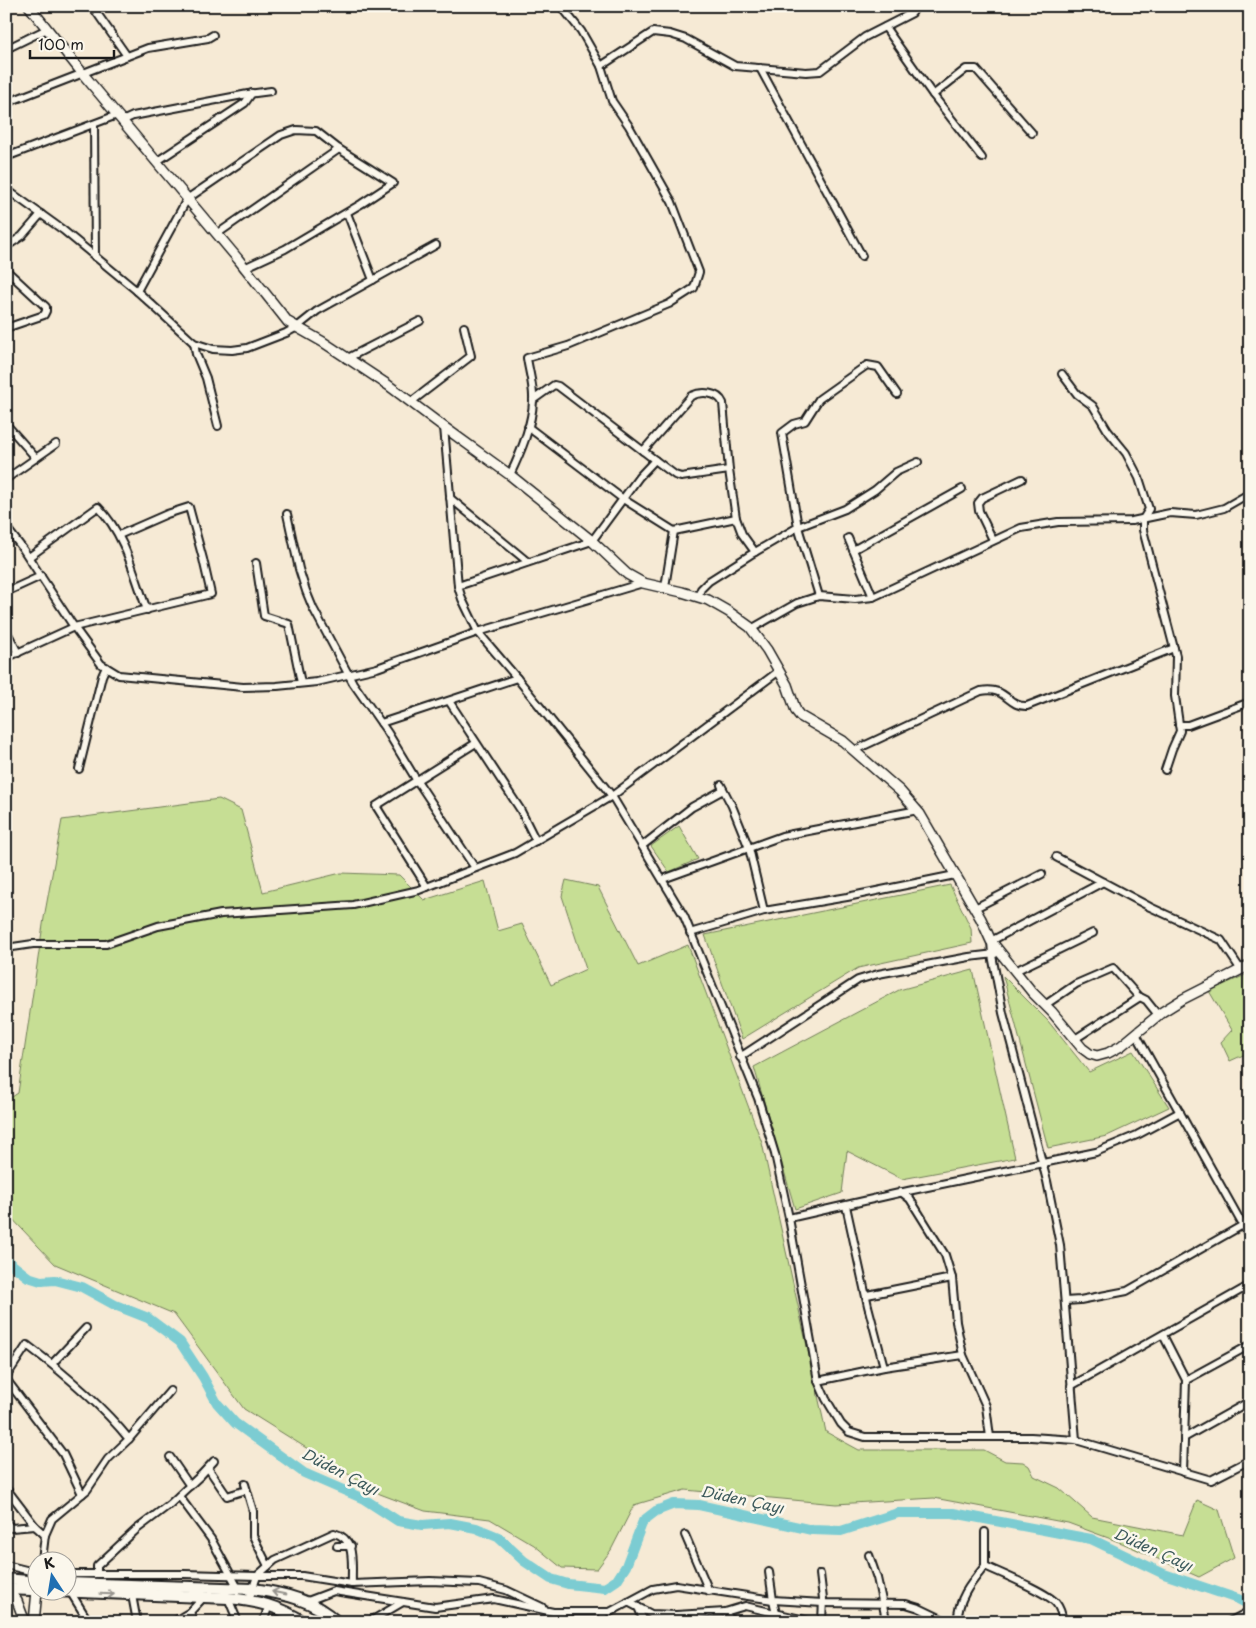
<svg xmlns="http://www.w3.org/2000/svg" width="1256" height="1628" font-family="'Playpen Sans',sans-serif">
<rect width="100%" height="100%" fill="#f6ead5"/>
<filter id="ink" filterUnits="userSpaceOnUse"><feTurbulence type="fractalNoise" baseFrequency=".02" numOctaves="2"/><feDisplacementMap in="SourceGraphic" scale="10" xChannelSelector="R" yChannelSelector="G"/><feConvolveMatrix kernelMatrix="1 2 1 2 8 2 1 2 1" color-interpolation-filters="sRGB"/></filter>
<g filter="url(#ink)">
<g fill="#c6de94" stroke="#717d58">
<polygon points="219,799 241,810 263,892 341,873 399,875 424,900 485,881 498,931 522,924 551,985 586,969 562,896 566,880 598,887 638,966 688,945 762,1143 826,1432 859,1450 984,1450 1005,1461 1023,1462 1029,1466 1034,1476 1059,1488 1092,1517 1183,1535 1197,1500 1219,1510 1234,1558 1199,1577 1122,1543 1068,1523 934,1498 836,1504 685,1490 634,1505 611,1550 597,1569 562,1568 534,1545 490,1519 425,1511 380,1494 244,1409 174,1314 55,1264 6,1212 6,1101 18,1093 44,918 62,820"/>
<polygon points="679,826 698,859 669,872 651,846"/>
<polygon points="950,885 971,928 972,943 858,968 742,1039 705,935"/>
<polygon points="973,970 1015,1158 902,1179 847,1151 842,1193 795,1209 754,1067 899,990"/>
<polygon points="1250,973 1250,1052 1230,1061 1221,1042 1232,1030 1209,991"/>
<polygon points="1003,976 1048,1021 1089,1072 1133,1051 1169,1107 1107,1136 1048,1148"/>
</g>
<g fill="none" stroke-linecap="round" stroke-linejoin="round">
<polyline stroke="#7bccd2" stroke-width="10" points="6,1260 28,1277 41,1281 55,1280 82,1287 115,1305 148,1318 180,1342 203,1377 217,1403 235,1423 304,1473 364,1499 398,1521 422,1525 450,1523 476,1528 498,1537 524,1561 551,1579 568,1584 605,1588 617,1580 626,1566 643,1521 656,1511 674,1504 699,1505 812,1530 841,1531 898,1513 953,1513 1091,1539 1164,1574 1238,1599 1250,1605"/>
<defs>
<g id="street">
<polyline points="92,6 127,56"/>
<polyline points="561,6 581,31 601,66 653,32 670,34 686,39 735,66 806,72 820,71 865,37 912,13 916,6"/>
<polyline points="885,27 933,95 982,158"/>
<polyline points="6,49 47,29"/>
<polyline points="760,68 862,256"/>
<polyline points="933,95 966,69 976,69 1032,133"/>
<polyline points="6,103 148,48 208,38 213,35"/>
<polyline points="122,121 133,116 248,94 271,91"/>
<polyline points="94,124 95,257"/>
<polyline points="6,157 117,115"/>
<polyline points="156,162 245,103 252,93"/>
<polyline points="6,189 63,230 137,291 194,343 213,349 232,350 247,348 286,333 297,327 317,311 436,245"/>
<polyline points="347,213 373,280"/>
<polyline points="217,234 339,149"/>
<polyline points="6,247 22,236 41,214"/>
<polyline points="6,270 46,307 46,311 44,315 6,328"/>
<polyline points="137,291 187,199 281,135 296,130 316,131 339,149 393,183 361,204 285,249 244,268"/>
<polyline points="194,343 196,354 206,378 218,426"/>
<polyline points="346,359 420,321"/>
<polyline points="1062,374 1077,394 1093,406 1108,431 1126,453 1139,478 1149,509 1143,519 1143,530 1176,656 1175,696 1180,731 1172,749 1165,770"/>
<polyline points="411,402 471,356 464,327"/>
<polyline points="6,424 36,458"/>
<polyline points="528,427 623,499 674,531 665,587"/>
<path d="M643,451L691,396C702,391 718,392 723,403L729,470L736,518L742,534L755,552"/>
<polyline points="655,460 675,475 681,477 729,470"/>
<path d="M510,475C521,452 532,426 533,401C534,387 529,372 527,358L568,346L669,304L694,288L699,272L672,202L629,126L612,101L601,66"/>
<polyline points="6,479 56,444"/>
<polyline points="450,498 528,562"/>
<polyline points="287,514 299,569 306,591 313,608 353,683 388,733 414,776 475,868"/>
<polyline points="6,527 23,549 74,627 101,664 119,675 243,687 277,686 317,682 377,668 478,632 643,583"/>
<polyline points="674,531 736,518"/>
<polyline points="848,538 873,597"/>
<polyline points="993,540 979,511 978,503 982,498 1022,479"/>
<polyline points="853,550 962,489"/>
<path d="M29,557L98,507C125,534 134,575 147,610"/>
<polyline points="256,563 264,616 289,624 301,683"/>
<polyline points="458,586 592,541 639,477 655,460 558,386 554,385 533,400"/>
<polyline points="6,592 41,576"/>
<polyline points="819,596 798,527 782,433 794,424 805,421 819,399 867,365 878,367 897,394"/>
<polyline points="698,597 701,589 709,581 750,555 798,527 845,509 875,490 896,472 918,462"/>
<polyline points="751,629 797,603 819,596 855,599 873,597 1021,528 1058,522 1132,521 1170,513 1196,515 1224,508 1250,493"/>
<polyline points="6,630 18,653"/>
<polyline points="6,658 74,627 211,594 203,559 189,507 167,514 119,535"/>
<polyline points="779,671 612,796 684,916 758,1098 775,1154 789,1218 818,1381 826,1399 841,1424 849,1432 865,1437 1031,1437 1076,1440 1211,1480 1250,1460"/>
<polyline points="449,701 520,809 536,841"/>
<polyline points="381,723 517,678"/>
<polyline points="1179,725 1188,725 1250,702"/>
<path d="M855,750L981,691C1007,686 1007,707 1027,706L1174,648"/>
<polyline points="79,769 102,676 106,667"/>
<polyline points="721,785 732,806 749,848 764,911"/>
<polyline points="642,846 692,807 723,790"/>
<polyline points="1056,857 1150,907 1221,940 1241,970"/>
<polyline points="663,879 782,836 918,810"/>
<polyline points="427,887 376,806 476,743"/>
<polyline points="975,908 1042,874"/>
<polyline points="690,933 764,911 847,897 955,875"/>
<polyline points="6,948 33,944 106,944 158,926 221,914 353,905 419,890 515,853 612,796 517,678 478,632 462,599 458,586 444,427"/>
<polyline points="1015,971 1093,933"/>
<polyline points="1045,1005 1076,984 1113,968 1138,996 1146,1000 1158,1015"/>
<polyline points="1136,1034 1250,1238"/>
<polyline points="1075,1039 1140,997"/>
<polyline points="740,1057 858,980 878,974 969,957 995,954"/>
<polyline points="901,1192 910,1199 945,1255 952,1278 956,1322 963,1355 986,1406 990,1437"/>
<polyline points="846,1206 868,1306 884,1367"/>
<polyline points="789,1218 908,1191 1096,1152 1137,1135 1180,1112"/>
<polyline points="867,1295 952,1278"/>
<polyline points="1065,1301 1080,1300 1127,1291 1243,1225"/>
<polyline points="1163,1335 1186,1380"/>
<polyline points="52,1364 86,1328"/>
<path d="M6,1377L27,1345C64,1373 100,1403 129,1439L170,1391"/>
<polyline points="6,1379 63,1454 82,1494"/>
<polyline points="818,1381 884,1367 963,1355"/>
<polyline points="1071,1386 1250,1285"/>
<polyline points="1184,1438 1250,1401"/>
<polyline points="1076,1440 1060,1245 1047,1181 1003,1013 992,955 991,941 1103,882"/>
<polyline points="170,1457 190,1486"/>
<polyline points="208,1468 227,1496 246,1490"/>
<polyline points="1183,1472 1186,1380 1250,1345"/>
<polyline points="245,1484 253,1511 253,1536 268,1566"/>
<polyline points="6,1488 35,1526 45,1535 42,1560"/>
<polyline points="179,1496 211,1539 238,1588"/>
<polyline points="6,1522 11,1528 35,1526"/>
<polyline points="45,1535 52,1519 87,1490 108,1459 129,1439"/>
<polyline points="685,1535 709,1591"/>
<polyline points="337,1546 351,1546"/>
<polyline points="869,1555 877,1578 886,1619"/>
<polyline points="6,1565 38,1573"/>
<polyline points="985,1566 985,1532"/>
<polyline points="769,1572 773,1600 778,1622"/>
<path d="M68,1574H184L257,1576L275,1560L334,1533C357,1539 351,1564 352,1584"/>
<polyline points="97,1574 97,1566 137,1529 170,1504 201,1475 214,1461"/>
<polyline points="820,1574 823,1599 822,1622"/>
<polyline points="71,1593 89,1622"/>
<polyline points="132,1595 137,1622"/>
<polyline points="228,1598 238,1622"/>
<polyline points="249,1600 257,1576 302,1576 352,1584 430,1581 479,1583 506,1590 542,1607"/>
<polyline points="305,1602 334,1591 435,1607 494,1599 553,1612 610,1612 653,1589 676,1585 773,1600 823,1603 906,1604 919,1608 944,1620 943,1622"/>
<polyline points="628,1602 651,1614 676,1615 725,1612 745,1606 814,1622"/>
<polyline points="638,1607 644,1622"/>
<polyline points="190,1612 194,1622"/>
<polyline points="725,1612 732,1622"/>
<path d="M958,1621C957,1599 972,1582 985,1566C1000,1573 1047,1592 1056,1603C1060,1608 1062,1615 1063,1622"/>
<polyline points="12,1622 24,1618"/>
<polyline points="173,1622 190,1612 203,1598"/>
<polyline points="261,1622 265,1617 269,1604"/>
<polyline points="369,1622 403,1602"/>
<polyline points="602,1622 604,1612"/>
<polyline points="857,1622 886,1619 973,1622"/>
<polyline points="1229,1622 1250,1611"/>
</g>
<g id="secondary">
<polyline points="29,6 83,74 238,259 288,322 323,342 388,385 444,427 510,475 592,541 627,574 643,583 682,592 708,600 729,612 750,627 767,650 787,685 796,711 800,716 843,741 900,791 920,814 981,919 991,941 1032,992 1052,1012 1082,1048 1090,1054 1097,1056 1108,1053 1121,1046 1162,1012 1183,999 1250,965"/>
<polyline points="8,1590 17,1601 25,1622"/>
<polyline points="34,1622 37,1591"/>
</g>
<g id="primary">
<polyline points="6,1579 38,1582"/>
<path d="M68,1583L253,1589C283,1593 314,1600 337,1622"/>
<path d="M6,1589L228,1598C258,1601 278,1606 304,1622"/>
</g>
</defs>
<use href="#street" stroke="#1c1c1c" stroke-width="10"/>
<use href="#secondary" stroke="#1c1c1c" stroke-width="12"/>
<use href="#primary" stroke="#1c1c1c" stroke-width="14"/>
<use href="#street" stroke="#fbf7ec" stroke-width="6"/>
<use href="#secondary" stroke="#fbf7ec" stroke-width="9"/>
<use href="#primary" stroke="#fbf7ec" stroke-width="10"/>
</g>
<defs><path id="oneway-shaft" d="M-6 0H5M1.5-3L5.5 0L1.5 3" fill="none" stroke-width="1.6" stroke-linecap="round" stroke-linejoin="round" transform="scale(1.25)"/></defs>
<g stroke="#97948e">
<use href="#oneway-shaft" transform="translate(279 1593) rotate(-168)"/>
<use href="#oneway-shaft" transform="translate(107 1594) rotate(2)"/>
</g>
</g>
<g text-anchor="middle" stroke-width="5" stroke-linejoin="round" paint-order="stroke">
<g font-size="15" font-style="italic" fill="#3d5a5c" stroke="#fbf7ec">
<text transform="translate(340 1472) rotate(27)" y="5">Düden Çayı</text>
<text transform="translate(742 1500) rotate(12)" y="5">Düden Çayı</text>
<text transform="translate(1153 1550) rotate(24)" y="5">Düden Çayı</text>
</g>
</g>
<rect width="1256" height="1628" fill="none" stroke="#fbf7ec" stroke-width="25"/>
<rect x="12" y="12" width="1231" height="1603" fill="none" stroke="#1c1c1c" stroke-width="2" filter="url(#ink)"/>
<g transform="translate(52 1576) rotate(348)"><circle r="24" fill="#fbf7ec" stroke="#a29f99"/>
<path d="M0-4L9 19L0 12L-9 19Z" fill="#1f6fb2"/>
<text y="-8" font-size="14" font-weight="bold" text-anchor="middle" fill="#1c1c1c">K</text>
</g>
<path d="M30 50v8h84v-8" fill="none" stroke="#1c1c1c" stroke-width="2.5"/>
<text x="38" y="50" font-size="15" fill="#1c1c1c" stroke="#fbf7ec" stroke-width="4" paint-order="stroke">100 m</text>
</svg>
